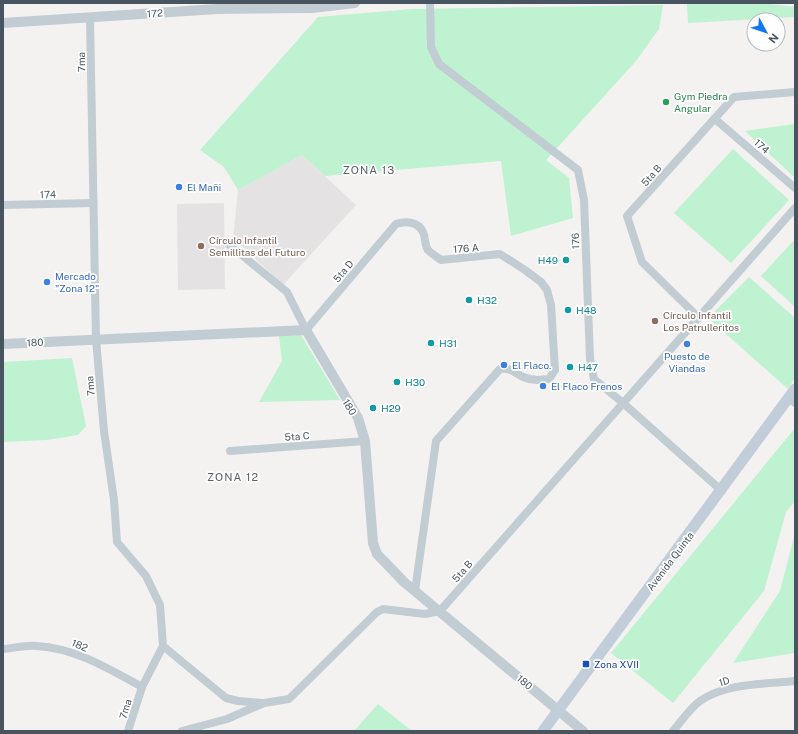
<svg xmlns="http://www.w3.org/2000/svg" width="798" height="734" font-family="'Public Sans',sans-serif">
<rect width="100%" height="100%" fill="#f4f1f1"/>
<g fill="#e5e2e3">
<polygon points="302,155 356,205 283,285 233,238 238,190"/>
<polygon points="224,203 225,289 178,290 177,204"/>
</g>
<g fill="#bef2d1">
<polygon points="687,3 763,3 795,7 795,17 688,23"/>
<polygon points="663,5 659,29 636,61 546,160 569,178 573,218 511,236 501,161 325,176 302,155 238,190 224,167 200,150 318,17 412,9"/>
<polygon points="795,124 795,178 745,131"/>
<polygon points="733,149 789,200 731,263 674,213"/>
<polygon points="795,239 795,307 761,276"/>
<polygon points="749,277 795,318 795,378 788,389 708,318"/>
<polygon points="301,335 340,400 259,402 282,361 279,336"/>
<polygon points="72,358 86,426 78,435 47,440 3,442 3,362"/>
<polygon points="795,428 795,501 786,512 764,591 673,703 611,653"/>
<polygon points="795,533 795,653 733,663 780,591"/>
<polygon points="378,704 412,731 354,731"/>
</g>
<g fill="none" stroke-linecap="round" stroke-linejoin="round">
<g stroke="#c1ccd3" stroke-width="8">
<polyline points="430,3 431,47 439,64 578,170 584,200 590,359 594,379 623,403 722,491"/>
<polyline points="90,18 96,339 104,431 114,500 117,542 146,576 160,605 163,646 142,687 128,731"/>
<polyline points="715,119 795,188"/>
<polyline points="3,205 93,203"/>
<path d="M227,243L287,292L306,330L396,224C405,221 418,221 423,232C426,238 424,244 428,250C432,254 437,257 441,260L500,254L525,270L541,282L547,290L551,305L555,370L549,379C540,380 532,381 523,377C513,372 512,368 500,369L436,441L415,591"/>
<polyline points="699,318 642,262 627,216 734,97 795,92"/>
<polyline points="788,398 795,403"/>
<polyline points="230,451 365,441"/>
<polyline points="163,646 226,698 238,701 263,703"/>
<path d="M3,649C14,648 26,645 37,646C75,648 109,669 142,687"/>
<polyline points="182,731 227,719 264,703 289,699 377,612 383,609 425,614 440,611 795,208"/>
<path d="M673,731C681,722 690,708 700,701C726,683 765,684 795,681"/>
</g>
<g stroke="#c1ccd3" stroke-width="10">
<polyline points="3,23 217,9 312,8 355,3"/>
<polyline points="3,344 306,330 358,418 365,441 373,543 377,554 404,582 583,731"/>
</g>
<polyline stroke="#c1cdd9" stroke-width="11" points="543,731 795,389"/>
</g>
<circle fill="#2e9e5b" stroke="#fff" stroke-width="1.5" cx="666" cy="102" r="4"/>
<g fill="#3f7fe0" stroke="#fff" stroke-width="1.5">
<circle cx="179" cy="187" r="4"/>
<circle cx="47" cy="282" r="4"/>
<circle cx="687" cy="344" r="4"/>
<circle cx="504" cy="365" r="4"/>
<circle cx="543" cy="386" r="4"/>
</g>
<g fill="#8d6e63" stroke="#fff" stroke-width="1.5">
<circle cx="201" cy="246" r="4"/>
<circle cx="655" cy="321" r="4"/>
</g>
<g fill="#0f9aa8" stroke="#fff" stroke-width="1.5">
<circle cx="566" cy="260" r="4"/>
<circle cx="469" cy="300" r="4"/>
<circle cx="568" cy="310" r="4"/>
<circle cx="431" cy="343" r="4"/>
<circle cx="570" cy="367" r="4"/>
<circle cx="397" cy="382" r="4"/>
<circle cx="373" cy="408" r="4"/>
</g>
<rect fill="#1a4fb4" stroke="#fff" stroke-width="1.5" x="582" y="660" width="8" height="8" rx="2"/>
<g text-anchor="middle" stroke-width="3.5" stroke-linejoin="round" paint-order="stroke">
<g font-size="10" fill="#485560" stroke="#fff">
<text transform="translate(155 13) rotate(-4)" y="4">172</text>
<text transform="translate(81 62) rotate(-91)" y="4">7ma</text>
<text transform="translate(762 146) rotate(41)" y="4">174</text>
<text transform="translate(651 175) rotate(-48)" y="4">5ta B</text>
<text transform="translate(48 194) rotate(-2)" y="4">174</text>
<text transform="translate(575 241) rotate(-92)" y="4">176</text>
<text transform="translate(466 248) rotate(-4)" y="4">176 A</text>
<text transform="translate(343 271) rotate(-50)" y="4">5ta D</text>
<text transform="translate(35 342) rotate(-3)" y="4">180</text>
<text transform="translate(90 386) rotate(-95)" y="4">7ma</text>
<text transform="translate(350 407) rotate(58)" y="4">180</text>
<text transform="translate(297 436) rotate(-4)" y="4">5ta C</text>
<text transform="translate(670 561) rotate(-53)" y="4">Avenida Quinta</text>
<text transform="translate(462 571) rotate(-49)" y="4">5ta B</text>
<text transform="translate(80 645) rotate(23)" y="4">182</text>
<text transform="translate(724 681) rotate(-17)" y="4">1D</text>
<text transform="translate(525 682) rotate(40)" y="4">180</text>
<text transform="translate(125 709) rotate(-73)" y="4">7ma</text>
</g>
<g font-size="10" fill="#27864d" stroke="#fff" text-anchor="start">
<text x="674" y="100">Gym Piedra<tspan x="674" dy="12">Angular</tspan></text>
</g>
<g font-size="10" fill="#366cbe" stroke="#fff" text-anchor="start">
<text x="187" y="191">El Mañi</text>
<text x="55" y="280">Mercado<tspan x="55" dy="12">"Zona 12"</tspan></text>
<text x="687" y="360" text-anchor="middle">Puesto de<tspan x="687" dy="12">Viandas</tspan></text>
<text x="512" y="369">El Flaco.</text>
<text x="551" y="390">El Flaco Frenos</text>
</g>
<g font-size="10" fill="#785e54" stroke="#fff" text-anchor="start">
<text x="209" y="244">Círculo Infantil<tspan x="209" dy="12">Semillitas del Futuro</tspan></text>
<text x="663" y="319">Círculo Infantil<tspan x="663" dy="12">Los Patrulleritos</tspan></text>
</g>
<g font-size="10" fill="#0d838f" stroke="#fff" text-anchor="start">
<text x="558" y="264" text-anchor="end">H49</text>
<text x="477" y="304">H32</text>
<text x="576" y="314">H48</text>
<text x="439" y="347">H31</text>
<text x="578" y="371">H47</text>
<text x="405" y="386">H30</text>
<text x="381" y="412">H29</text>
</g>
<g font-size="10" fill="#164399" stroke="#fff" text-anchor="start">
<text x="594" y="668">Zona XVII</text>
</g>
<g font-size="11" letter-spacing="1" fill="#5d6267" stroke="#fff">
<text x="369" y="174">ZONA 13</text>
<text x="233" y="481">ZONA 12</text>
</g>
</g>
<rect width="798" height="734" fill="none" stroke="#485560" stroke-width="8"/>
<g transform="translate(766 32) rotate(130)"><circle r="19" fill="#ffffff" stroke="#b6bbbf"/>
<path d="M0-3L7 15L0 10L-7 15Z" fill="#0f78f0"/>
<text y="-6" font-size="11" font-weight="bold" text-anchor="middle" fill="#485560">N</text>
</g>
</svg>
